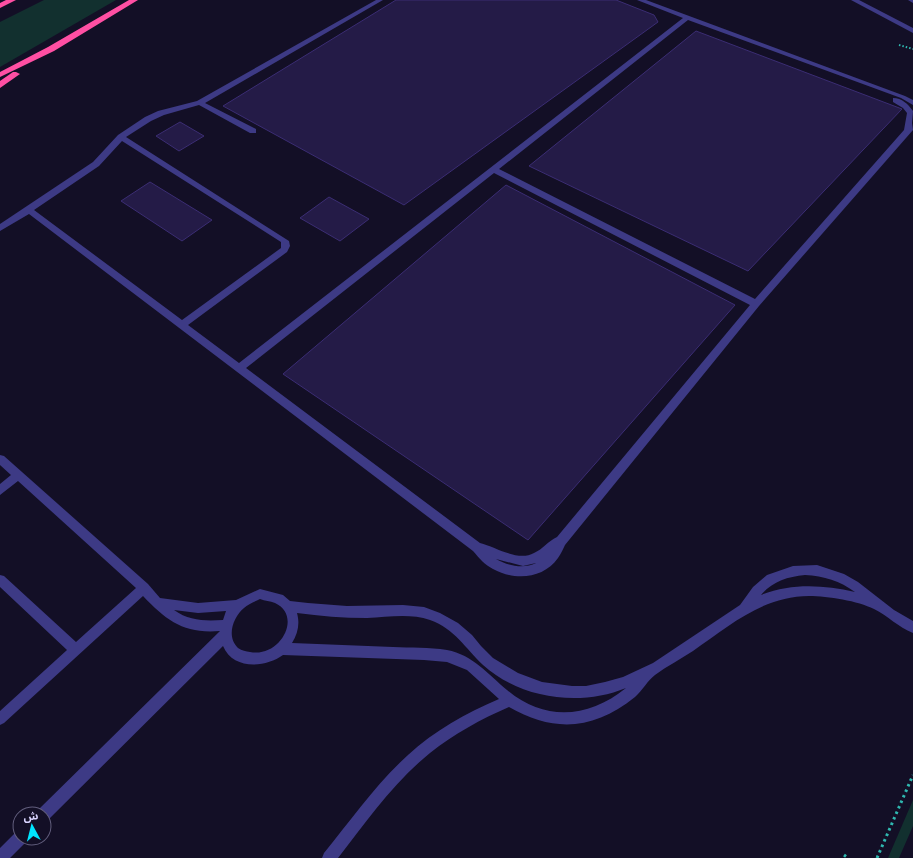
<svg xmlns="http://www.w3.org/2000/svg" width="913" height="858" font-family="'Fira Sans Condensed','Noto Sans Arabic',sans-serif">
<rect width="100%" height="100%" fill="#130f26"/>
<g fill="#12302f">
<polygon points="44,0 116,0 0,67 0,22"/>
<polygon points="913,800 913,826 899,858 888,858"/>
</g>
<g fill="#241b47" stroke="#3b2d73">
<polygon points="396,0 616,0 654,15 658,22 404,205 223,106"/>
<polygon points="696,31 902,109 748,271 529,166"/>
<polygon points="180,122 204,136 179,151 156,136"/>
<polygon points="150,182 212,220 182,241 121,201"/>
<polygon points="506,185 735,305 528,540 283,374"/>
<polygon points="329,197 369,219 340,241 300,218"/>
</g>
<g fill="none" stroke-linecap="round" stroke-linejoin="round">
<polyline stroke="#2fb8b0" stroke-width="2" stroke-dasharray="1.5 2" stroke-linecap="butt" points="899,45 913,49"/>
<g stroke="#2fb8b0" stroke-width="3" stroke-dasharray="2.5 3.5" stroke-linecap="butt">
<polyline points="844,855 848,858"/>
<polyline points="877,858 913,775"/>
</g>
<g fill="#3d3a85" fill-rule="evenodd">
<path d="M376,0H383L205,103L256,129V133H250L199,105L164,115L151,121L126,137L289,241L290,246L287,252L188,325L239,363L683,18L637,0H646L905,96L913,100V105L901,98L688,20L499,169L755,299L904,130L907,113L903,108L893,102V98C902,98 908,104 913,111L912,123L913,130L759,306L565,545C563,549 561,554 558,558C543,579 515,581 493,569C485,565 479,558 473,551L29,214L0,231V224L93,162L118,135L145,117L158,111L197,101ZM122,141L281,242V248L182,320L34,210L99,166ZM494,173L750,305L557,537C548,541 543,549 534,553C518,562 496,547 480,543L246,368ZM496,559L523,566L536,563C524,569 508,566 496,559Z"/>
<polygon points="851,0 859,0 913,28 913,33"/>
<polygon points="908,0 913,0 913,3"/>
<path d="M0,455L4,456L148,584L160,598L198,603L236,600L260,589L283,595L290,601L308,603L347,606L403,605L424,607L440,613L458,623L472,635L481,646L493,658L518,673L542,682L572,686H586L605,682L623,677L653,663L740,605L753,587L767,575L793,566L817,565L844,574L858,582L894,610L913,621V633C898,627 888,616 874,609C858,601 828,596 809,596C763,596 729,626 693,651C681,659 667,666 655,675C648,680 642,691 635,697C594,730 554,733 509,707C481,719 454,734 430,753C394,782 366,822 338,858H322L324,853C351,820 376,784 408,755C434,731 466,713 499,699L467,670L447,662L424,660L283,655C265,668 233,670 223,646L49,819L44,821V814H37L39,809L220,631C184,634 167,621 143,596L4,723L0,725V711L67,650L0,587V575L4,576L76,642L136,588L18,481L0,495V484L11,475L0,465ZM805,575C824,576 840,581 855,592C823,585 792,583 761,595C773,581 787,577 805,575ZM260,599C265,601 270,601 275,603C303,616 280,658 250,652C246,651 242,651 238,648C226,637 233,617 244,608C248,604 254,602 260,599ZM174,610L198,613L226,611L223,620C205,621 189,621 174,610ZM297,613C320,616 343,618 367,618C388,617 410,613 430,620C455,629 465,648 483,665C521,699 580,707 626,688C589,718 545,722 507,690C488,674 473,655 447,650C429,647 411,648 393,647C359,646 326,644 292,643C298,633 300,624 297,613Z"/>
<polygon points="20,831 20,838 27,838 25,843 10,858 0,858 0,848 15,833"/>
</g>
<g fill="#ff4fa3" fill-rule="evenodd">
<polygon points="6,0 16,0 0,8 0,3"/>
<polygon points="129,0 138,0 54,51 0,77 0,72 48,47"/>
<polygon points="13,72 16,72 20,74 0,88 0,81"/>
</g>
</g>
<g transform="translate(32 826) rotate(353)"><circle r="19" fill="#130f26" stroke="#625e7d"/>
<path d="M0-3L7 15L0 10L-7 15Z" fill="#00e5ff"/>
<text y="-6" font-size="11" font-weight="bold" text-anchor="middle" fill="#d9d4ff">ش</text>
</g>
</svg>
